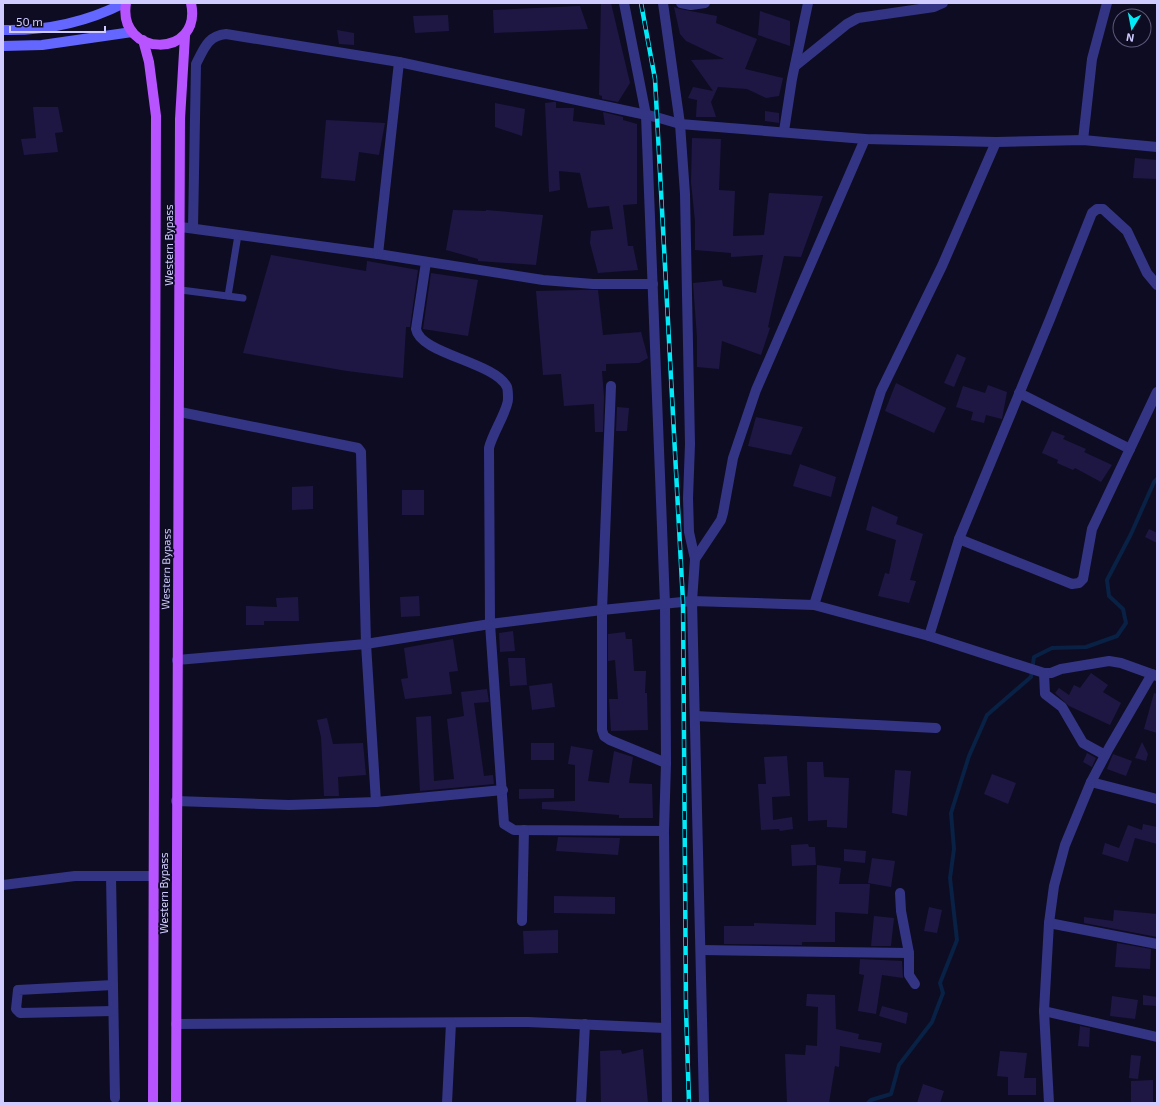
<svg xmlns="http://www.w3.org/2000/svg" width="1160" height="1106" font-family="'Exo 2',sans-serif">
<rect width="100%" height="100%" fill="#0e0c22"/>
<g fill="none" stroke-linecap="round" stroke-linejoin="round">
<polyline stroke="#082144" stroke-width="4" points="868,1103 871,1100 891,1094 899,1065 932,1022 943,993 940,983 957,940 950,878 954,849 951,813 969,756 987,715 1031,677 1034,657 1052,648 1086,647 1117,636 1126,623 1123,609 1109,596 1107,580 1131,534 1154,482 1157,479"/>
</g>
<g fill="#1e1744">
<polygon points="601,3 611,3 630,83 618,102 602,99 602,96 599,95"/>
<polygon points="580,6 588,29 494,33 493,10"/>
<polygon points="674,7 680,9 717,16 716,23 757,39 745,69 783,78 779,96 766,98 747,89 718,87 711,102 716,117 696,117 697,100 688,98 693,87 713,91 691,60 724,59 686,41 680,34"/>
<polygon points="760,11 790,21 790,46 758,35"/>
<polygon points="448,15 449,31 415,33 413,16"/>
<polygon points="337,30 354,33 354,45 339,44"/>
<polygon points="553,102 556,102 556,108 574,108 573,121 605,125 603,112 623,117 623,120 637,124 637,204 623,205 628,246 633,246 638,270 598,273 590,243 591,231 613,229 609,206 588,208 580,173 559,171 560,190 549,192 545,103"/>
<polygon points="495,103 525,109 522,136 495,127"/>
<polygon points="33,107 58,107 63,132 55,133 58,152 24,155 21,139 36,138"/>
<polygon points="765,111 779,113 779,123 765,121"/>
<polygon points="326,120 385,123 379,155 359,152 355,181 321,178"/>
<polygon points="692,138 721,139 719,190 735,191 733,236 764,235 769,193 823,196 801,257 784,256 768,327 770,328 761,355 722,341 719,369 697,367 697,338 693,283 722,280 723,286 756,293 763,255 731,257 731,253 695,250 695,221 691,182"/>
<polygon points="1135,158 1157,160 1157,179 1133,178"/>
<polygon points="453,210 486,211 486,210 543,215 536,265 478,261 478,259 446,250"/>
<polygon points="271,255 366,271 367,261 418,270 410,327 406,327 403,378 347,371 243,353"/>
<polygon points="431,273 478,280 468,336 423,329"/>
<polygon points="581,290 598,290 603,335 641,332 648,358 639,363 606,364 606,371 602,371 604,397 603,432 595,432 594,404 564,406 561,374 543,375 536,291"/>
<polygon points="957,354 966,358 954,387 944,383"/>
<polygon points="896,383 946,408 934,433 885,411"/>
<polygon points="988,385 1007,392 1002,419 986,415 984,423 971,420 973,412 956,407 963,386 985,393"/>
<polygon points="617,407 629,408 627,431 616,431"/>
<polygon points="756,417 803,427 791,455 748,446"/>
<polygon points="1052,431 1065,436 1063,439 1086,449 1084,452 1112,465 1101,482 1075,468 1073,470 1057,463 1058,460 1042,453"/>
<polygon points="800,464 836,477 831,497 793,486"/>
<polygon points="313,486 313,509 292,510 292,487"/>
<rect x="402" y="490" width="22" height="25"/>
<polygon points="872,506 898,517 896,524 923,534 910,580 916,581 909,603 878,596 885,573 889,574 896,540 866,530"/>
<polygon points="1149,529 1157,533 1157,543 1145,537"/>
<polygon points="419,596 420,616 401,617 400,597"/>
<polygon points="298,597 299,621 264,621 264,625 246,625 246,606 277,607 276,598"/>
<polygon points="513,631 515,651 500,652 499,633"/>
<polygon points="625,632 626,639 632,639 634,671 646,671 645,693 647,693 648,730 611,731 609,699 618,699 615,660 608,661 608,634"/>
<polygon points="453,639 458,671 449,672 452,694 405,699 401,679 408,678 404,648"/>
<polygon points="508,658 525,658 527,685 510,686"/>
<polygon points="1091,673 1108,685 1103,692 1121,703 1110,725 1069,706 1055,693 1059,688 1069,695 1074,685 1080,688"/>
<polygon points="552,683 555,707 532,710 529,686"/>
<polygon points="487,689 489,702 474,703 484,776 493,775 494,784 420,791 416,717 431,716 434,781 454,779 447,719 464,716 461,692"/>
<polygon points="1154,693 1157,694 1157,733 1144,729"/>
<polygon points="327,718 333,744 363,743 366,775 338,777 339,796 324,796 321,737 317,720"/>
<polygon points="1142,742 1148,754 1146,761 1135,758"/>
<rect x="531" y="743" width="23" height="17"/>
<polygon points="571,746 593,750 588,781 609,783 614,751 633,757 629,783 652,784 653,818 619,818 619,815 542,809 542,802 575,801 575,765 568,764"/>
<polygon points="1087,753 1096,758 1092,767 1083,762"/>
<polygon points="1113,754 1132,761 1126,776 1107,769"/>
<polygon points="787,756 790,796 772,797 773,820 792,817 793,829 780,831 779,829 761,830 758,784 766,784 764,757"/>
<polygon points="807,762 823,762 824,777 849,778 847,828 827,827 827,820 808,821"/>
<polygon points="895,770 911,771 907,816 892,813"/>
<polygon points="992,774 1016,783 1008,804 984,794"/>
<polygon points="519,789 554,789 554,798 519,799"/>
<polygon points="1143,824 1157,827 1157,844 1135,838 1128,862 1102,854 1105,843 1119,848 1128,825 1142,830"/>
<polygon points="558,837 620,838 618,855 556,851"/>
<polygon points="808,844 809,847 815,847 816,865 792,866 791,845"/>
<polygon points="844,849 866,851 865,863 844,861"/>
<polygon points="872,858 895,861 891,887 868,883"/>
<polygon points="817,865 841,868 839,884 870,884 868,914 835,912 835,942 802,942 802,945 724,944 724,926 754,926 754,923 816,925"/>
<polygon points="554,896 615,897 615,914 554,913"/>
<polygon points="929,907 942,910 937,933 924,931"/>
<polygon points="1114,910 1157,914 1157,937 1084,923 1084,917 1113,921"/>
<polygon points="874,916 894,918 891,946 871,946"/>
<polygon points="558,930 558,953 524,954 523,931"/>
<polygon points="1117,943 1151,949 1150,969 1115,967"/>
<polygon points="860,959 902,961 903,978 882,975 876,1014 858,1011 864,975 859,974"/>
<polygon points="807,994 835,995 836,1029 859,1034 858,1039 882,1043 880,1053 840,1046 839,1067 835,1066 829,1103 787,1103 785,1054 805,1055 806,1045 817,1046 818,1007 806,1006"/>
<polygon points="1143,995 1157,997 1157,1006 1143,1005"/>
<polygon points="1112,996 1138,1000 1135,1019 1110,1016"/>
<polygon points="882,1006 908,1013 906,1024 879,1016"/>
<polygon points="1080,1026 1090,1028 1089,1047 1078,1046"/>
<polygon points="643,1049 648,1103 601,1103 600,1051 621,1050 622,1054"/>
<polygon points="1000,1051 1027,1053 1024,1078 1036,1078 1036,1095 1008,1095 1008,1077 997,1076"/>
<polygon points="1131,1055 1141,1056 1138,1079 1129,1078"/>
<polygon points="1153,1080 1153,1103 1131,1103 1131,1081"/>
<polygon points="923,1084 944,1091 940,1103 917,1103"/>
</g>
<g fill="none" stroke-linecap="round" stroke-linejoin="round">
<g stroke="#343484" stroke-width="7">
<polyline points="181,290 243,298"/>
<polyline points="228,296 238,235"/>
</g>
<g stroke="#343484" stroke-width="10">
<polyline points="624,3 646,115 665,604 666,763 664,831 667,1103"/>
<polyline points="663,3 680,124 685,194 690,444 688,498 689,532 695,559"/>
<polyline points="681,3 691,5 705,3"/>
<polyline points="795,66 847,24 858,18 934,7 943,3"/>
<polyline points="784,131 792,79 808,3"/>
<polyline points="1083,140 1092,59 1107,3"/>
<polyline points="181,227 378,254 543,280 593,284 653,284"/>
<path d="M193,228L196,64C204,49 207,36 226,34L399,62L656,117L680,124L865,139L996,142L1083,140L1157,147"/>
<polyline points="378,254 399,62"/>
<path d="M426,262L416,329C420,354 495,362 507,387C508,390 508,396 508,399C508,410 492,434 489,448L490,624L504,824L514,830L664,831"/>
<polyline points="611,386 602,610 602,730 604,736 610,740 666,763"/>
<polyline points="1019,393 1130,449"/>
<polyline points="180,412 358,448 361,452 366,644 376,802"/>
<polyline points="959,539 1072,584 1079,583 1083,579 1092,529 1157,392"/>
<polyline points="814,605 881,391 942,266 996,142"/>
<polyline points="929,636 959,539 1050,319 1092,213 1097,209 1103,209 1127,231 1147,273 1157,285"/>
<polyline points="177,660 366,644 490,624 602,610 692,601 814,605 929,636 1044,673 1051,673 1061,669 1109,661 1121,663 1157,676"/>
<polyline points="1044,673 1045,694 1062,707 1083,743 1105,755"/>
<polyline points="695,716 936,728"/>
<polyline points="1091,782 1157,799"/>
<polyline points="176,801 289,805 376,802 503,790"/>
<polyline points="111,876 115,1098"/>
<polyline points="3,885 75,876 153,876"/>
<polyline points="900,893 901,911 909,953 909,975 915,984"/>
<polyline points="522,921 524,830"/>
<polyline points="1049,923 1157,944"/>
<polyline points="701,950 909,953"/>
<polyline points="113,985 18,990 16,1009 20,1013 113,1011"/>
<polyline points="1044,1011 1157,1037"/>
<polyline points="176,1024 528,1022 665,1028"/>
<polyline points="447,1103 451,1023"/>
<polyline points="581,1103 585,1024"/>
<polyline points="704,1103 692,601 695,559 721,520 723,513 733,458 756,390 865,139"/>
<polyline points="1049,1103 1044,1011 1049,923 1054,886 1065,845 1091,782 1109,748 1152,674"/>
</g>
<g stroke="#6366ff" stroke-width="10">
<path d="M3,30C47,31 85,23 124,3"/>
<polyline points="3,46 42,45 132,32"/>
</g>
<g stroke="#b753ff" stroke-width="10">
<path d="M126,3C117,58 203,59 191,3"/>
<polyline points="143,40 149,62 156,116 153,1103"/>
<polyline points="176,1103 180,119 185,36"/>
</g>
<defs>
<polyline id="rail" points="641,3 655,79 683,602 686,1009 689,1103"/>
</defs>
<use href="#rail" stroke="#00eaf7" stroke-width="4.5"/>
<use href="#rail" stroke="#0e0c22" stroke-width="3" stroke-dasharray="9" stroke-linecap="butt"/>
</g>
<g text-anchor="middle" stroke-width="3.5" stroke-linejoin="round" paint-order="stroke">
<g font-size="11" fill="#d0ccff" stroke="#0e0c22">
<text transform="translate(169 245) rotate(-90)" y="4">Western Bypass</text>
<text transform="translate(166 569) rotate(-89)" y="4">Western Bypass</text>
<text transform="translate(164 893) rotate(-90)" y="4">Western Bypass</text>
</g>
</g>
<rect width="1160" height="1106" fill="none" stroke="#d0ccff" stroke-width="8"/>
<g transform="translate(1132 28) rotate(190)"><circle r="19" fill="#0e0c22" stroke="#5c597a"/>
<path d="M0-3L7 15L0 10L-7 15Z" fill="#00eaf7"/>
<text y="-6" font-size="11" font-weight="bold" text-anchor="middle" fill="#d0ccff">N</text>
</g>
<path d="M10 26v6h95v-6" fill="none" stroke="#d0ccff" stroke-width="2"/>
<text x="16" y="26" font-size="12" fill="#d0ccff" stroke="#0e0c22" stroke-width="3" paint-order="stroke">50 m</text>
</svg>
